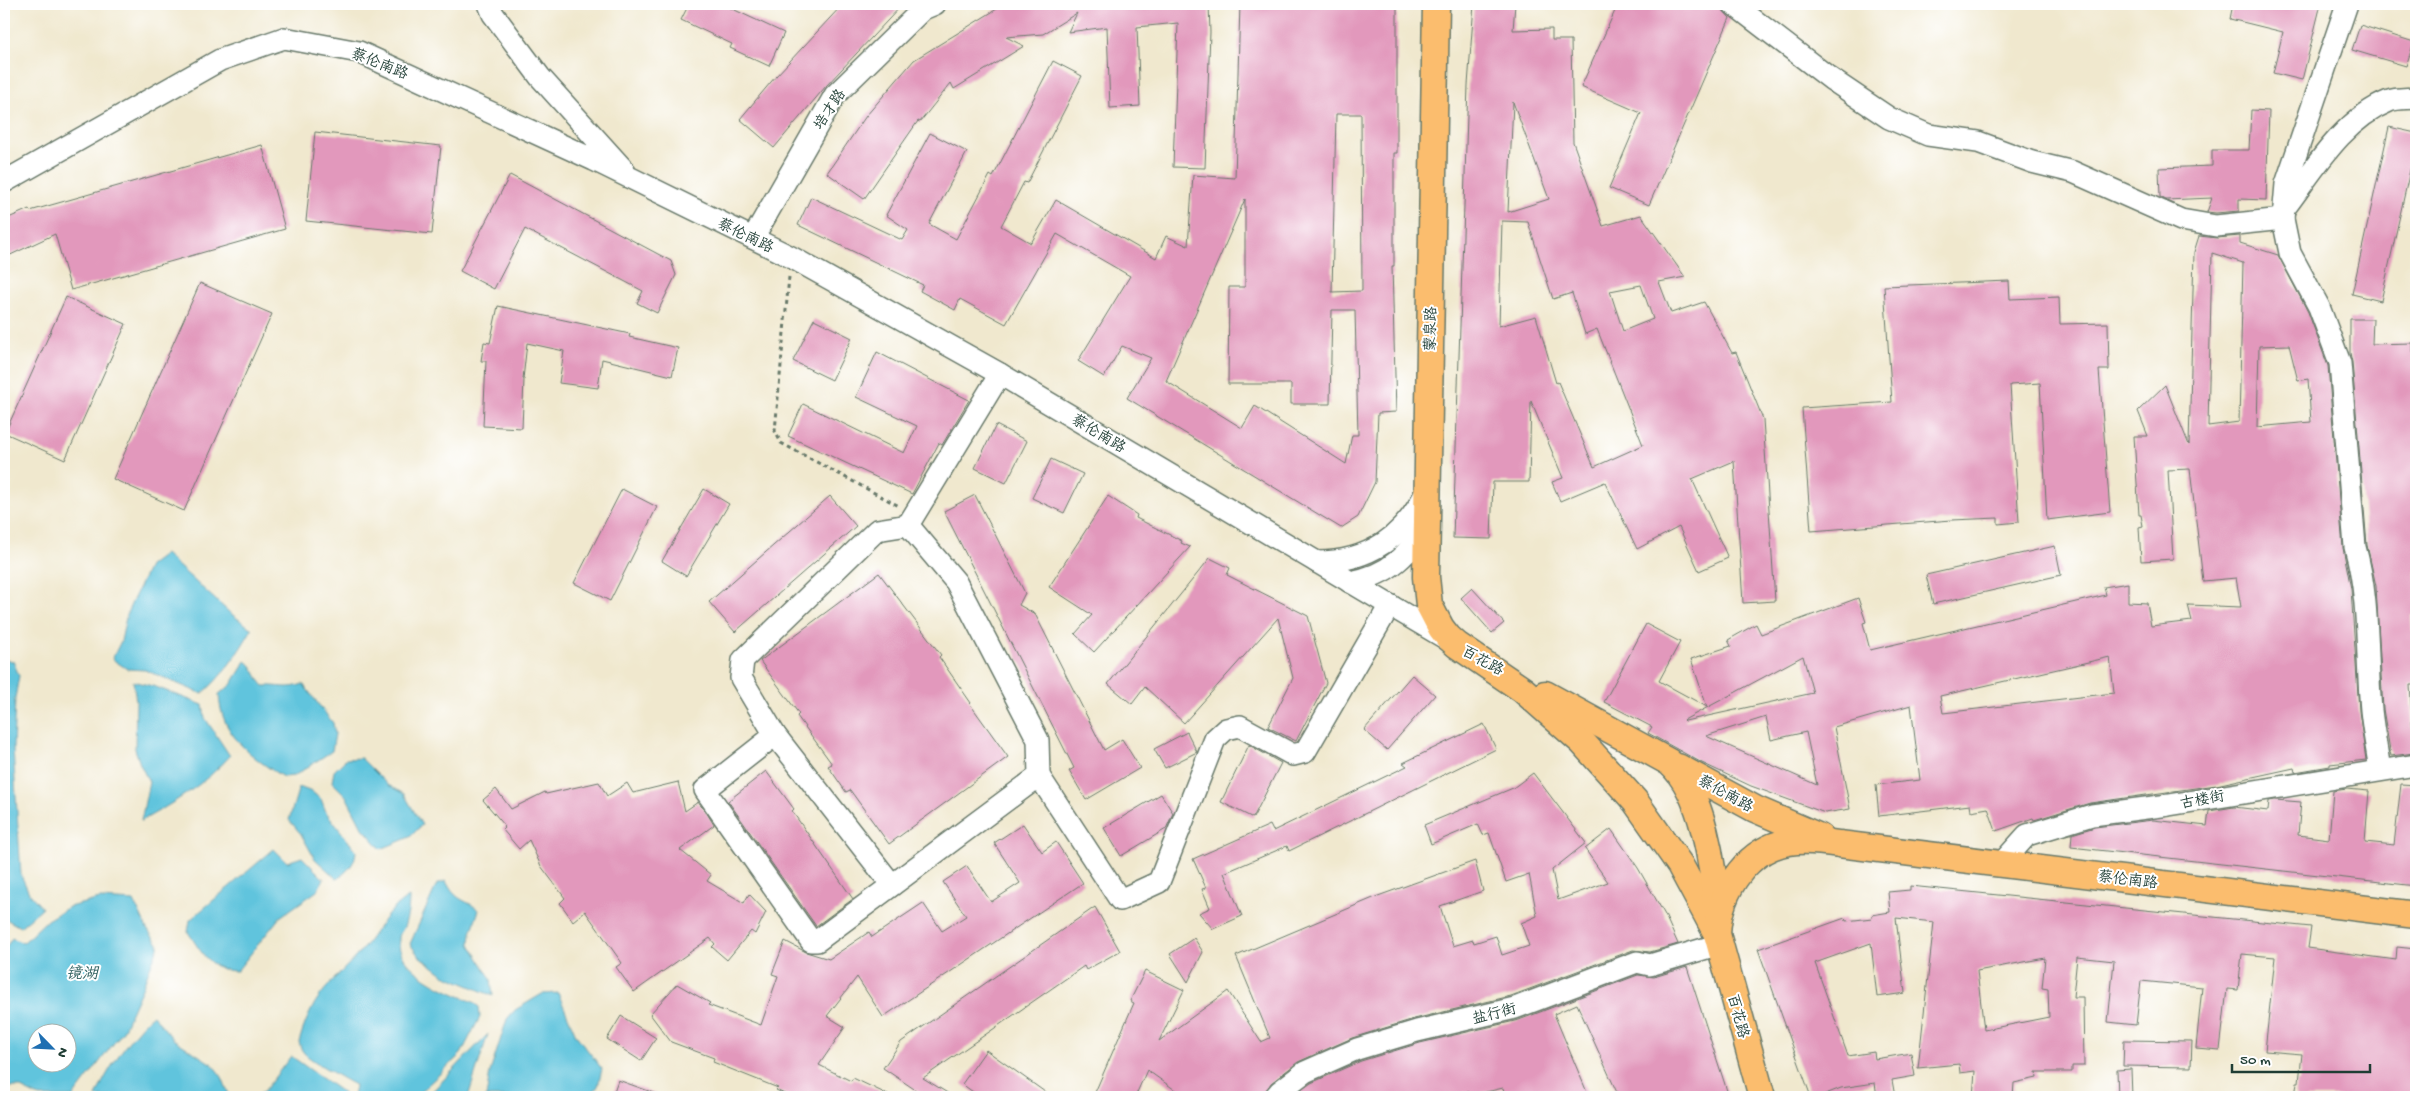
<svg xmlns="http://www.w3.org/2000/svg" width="2420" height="1101" font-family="'Gochi Hand','LXGW WenKai TC',sans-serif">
<rect width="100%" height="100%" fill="#fff"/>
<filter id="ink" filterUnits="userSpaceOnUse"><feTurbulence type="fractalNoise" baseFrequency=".02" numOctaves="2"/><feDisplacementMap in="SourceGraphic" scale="10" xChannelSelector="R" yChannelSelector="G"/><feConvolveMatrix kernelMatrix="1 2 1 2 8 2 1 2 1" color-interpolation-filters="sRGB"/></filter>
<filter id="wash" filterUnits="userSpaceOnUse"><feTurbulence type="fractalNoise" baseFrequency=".0096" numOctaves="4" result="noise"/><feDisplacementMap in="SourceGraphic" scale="20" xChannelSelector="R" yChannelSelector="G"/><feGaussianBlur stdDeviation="1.12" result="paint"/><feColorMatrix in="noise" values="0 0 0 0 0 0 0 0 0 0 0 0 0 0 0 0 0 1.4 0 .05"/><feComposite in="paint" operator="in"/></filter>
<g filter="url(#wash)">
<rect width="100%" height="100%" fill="#f0e8ce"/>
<g fill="#60c4dd" stroke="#408088" fill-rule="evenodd">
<path d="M165,554L230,613L252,629C238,653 223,676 202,694L145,670L127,669L112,659L121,641L127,613L149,566Z"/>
<polygon points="4,659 13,661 19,676 15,698 13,749 21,875 29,893 42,908 20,927 4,918"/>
<path d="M246,661C255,667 256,678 264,686C279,685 287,690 303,684L333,723L335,734L332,751L294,776L283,777C251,757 220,734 219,694L231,685Z"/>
<path d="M133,681L156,687L203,705L205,718L230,756C205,784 174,803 141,821L149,782L140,764L135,749L136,701Z"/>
<polygon points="361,758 388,785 404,794 422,825 410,837 381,849 362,827 346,796 332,782 334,771 346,759"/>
<path d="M299,787L312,792L321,799L326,812L356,851C355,865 347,871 337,879L315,859L301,834L289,820Z"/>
<path d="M274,849L287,862L302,857L324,879L317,891L280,917L237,971C210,971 202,953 188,932L190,920Z"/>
<path d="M446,881C456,902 464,898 479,910L471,933L470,944L491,979L493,996L444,975L419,956L410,944L437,884Z"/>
<path d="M409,897C409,906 408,916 405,924C404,929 399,933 399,938C394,970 451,993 474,1002L479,1007L480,1017L461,1054L415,1097H353L355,1085C348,1082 307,1058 304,1053C301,1050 300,1045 299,1042C303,1028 308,1015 315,1003C326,985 347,967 361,951C377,932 387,909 409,897Z"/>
<path d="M100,899L134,901L147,929L159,945L140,993L123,1031L73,1097H39L19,1087H4V950L12,938L23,943L47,920L69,907ZM38,1034H68V1064H38Z"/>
<polygon points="558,993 576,1035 602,1069 598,1086 590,1097 486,1097 490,1072 507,1019 515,1010 542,994"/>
<path d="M153,1015L173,1039L212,1064L222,1077L230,1097H96C104,1074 134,1030 153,1015Z"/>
<polygon points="488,1034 468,1097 427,1097"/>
<polygon points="291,1056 343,1093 342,1097 254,1097 265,1090"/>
</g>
<g id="blocks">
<g fill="#e298bc" fill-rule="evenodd">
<polygon points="689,4 722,4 784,33 769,66 730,48 732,44 681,20"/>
<polygon points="843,4 903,4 826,86 774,148 740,119 776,76"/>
<polygon points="1005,4 1209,4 1210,32 1205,168 1173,167 1178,23 1137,27 1140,106 1110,108 1107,27 1068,32 1077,13 1043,34 1006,37 1024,46 954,89 951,83 920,122 918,121 864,199 827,173 866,116 914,60"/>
<path d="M1240,4H1397V153H1394V266H1392L1396,412L1378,413L1375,482L1358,517L1341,528L1127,398L1151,358L1122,346L1104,377L1078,361L1130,276L1057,234L1006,324L960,299L955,310L920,291L923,285L798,225L811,197L902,240L908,230L886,215L930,133L967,152L929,224L956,239L990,175L993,177L1053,61L1082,76L1027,183L1024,182L1001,226L1031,243L1056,200L1156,258L1166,236L1188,246L1193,175L1235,178ZM1336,114H1361L1362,291L1332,292ZM1245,199V287H1229L1228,384H1291V404H1330L1332,310H1355L1358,435H1352L1346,464L1255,406L1242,428L1166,381Z"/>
<path d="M1474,4H1515L1513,30L1552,29V40H1571L1573,142L1603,226L1641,215L1685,277L1659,282L1671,313L1704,302L1732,353L1736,352L1763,419L1775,601L1743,603L1734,461L1692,479L1728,558L1699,571L1679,527L1637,549L1605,482L1560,501L1552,482L1563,478L1531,401L1529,482H1493L1491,539L1453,538L1468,85ZM1513,102L1549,199L1508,212ZM1502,221L1528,222L1553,299L1572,293L1585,334L1597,329L1643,445L1594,467L1558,382L1556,383L1536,316L1499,326ZM1641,285L1653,319L1623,331L1610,291Z"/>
<polygon points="1618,4 1711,4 1721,8 1730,18 1649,205 1609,188 1641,113 1581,87"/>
<polygon points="2233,4 2321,4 2302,80 2273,73 2283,32 2230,19"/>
<polygon points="2360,25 2414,42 2406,66 2352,50"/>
<polygon points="2251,110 2269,111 2266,200 2239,199 2239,211 2216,213 2207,212 2212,198 2166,200 2160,197 2159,168 2212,166 2212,150 2249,150"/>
<polygon points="2389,127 2416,133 2416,143 2381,301 2352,294"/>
<polygon points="315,132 441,146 432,234 306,221"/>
<polygon points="262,145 285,229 71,290 55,234 4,258 4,220 29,209 30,211"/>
<polygon points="510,175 671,261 676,275 657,313 637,303 643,291 525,229 494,289 460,271"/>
<path d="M2199,236L2217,238L2240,236V243L2278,255L2308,312L2328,366L2343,548L2351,589L2359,711L2366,760L2330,764V766L2295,772L2294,768L2216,785L2090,803L2034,820L2033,818L1996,831L1988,808L1971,811L1970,805L1879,816L1876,785L1920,780L1911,705L1834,727L1850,809L1825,813L1751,786L1702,763L1648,733L1652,727L1604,702L1646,624L1680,642L1659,681L1707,707L1691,659L1731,646L1728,640L1756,624L1761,634L1858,598L1866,622L1863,623L1870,650L2106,595L2104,587L2128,583V602L2147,603L2151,626L2192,621L2188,605L2241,607L2236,578L2203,581L2190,469L2168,470L2173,559L2141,561L2139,527L2143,526L2141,515H2139L2134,436H2148L2138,411L2165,385L2189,445L2194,252ZM2212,253L2243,263L2239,422L2208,426ZM2289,345L2298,381L2308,379L2311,422L2257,427L2259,346ZM1803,656L1813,693L1685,721L1684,720ZM2110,657L2114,693L1943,713L1940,696ZM1766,717L1771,740L1806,732L1817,785L1706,736Z"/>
<polygon points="2009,281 2010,299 2059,297 2060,324 2108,323 2109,370 2099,370 2110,512 2047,520 2040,383 2010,385 2019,522 1998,524 1998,518 1952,520 1811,531 1802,408 1892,402 1884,286"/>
<polygon points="200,283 272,314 184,511 113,479"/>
<polygon points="66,297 126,324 65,460 5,433"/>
<polygon points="498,306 630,334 629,337 678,348 672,376 602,359 598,388 559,383 564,351 527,343 523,379 524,379 522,428 483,426 486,361 481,361 484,342 490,343"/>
<polygon points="814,319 852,338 832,380 793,361"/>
<polygon points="2350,319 2373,319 2372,344 2413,343 2413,352 2416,352 2416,615 2412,615 2416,685 2410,685 2414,753 2391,756 2383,709 2376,586 2367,545 2352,362 2350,353"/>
<polygon points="877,352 969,400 942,445 939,443 912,494 788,436 803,404 904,453 917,426 856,397"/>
<polygon points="996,425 1027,441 1006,483 975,468"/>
<polygon points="1051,459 1083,474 1064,513 1032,498"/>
<polygon points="622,489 657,507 610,601 574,583"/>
<polygon points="704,489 729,504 686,576 662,561"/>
<polygon points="975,495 1025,593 1019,605 1035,614 1104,750 1122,739 1140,768 1086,800 1069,771 1074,768 944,511"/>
<polygon points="830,496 856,526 735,632 709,602"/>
<polygon points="1108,496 1137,515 1136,518 1182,541 1181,543 1190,547 1094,652 1075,634 1092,615 1049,587"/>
<polygon points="2055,546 2061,575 1933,604 1926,575"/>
<polygon points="1210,558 1230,568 1227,575 1308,616 1326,683 1296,741 1268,727 1293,678 1278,618 1184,723 1145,687 1132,704 1108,684"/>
<polygon points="879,573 941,655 939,657 971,703 970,704 1008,757 889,844 850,790 846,792 828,766 832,764 797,716 799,714 760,661"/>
<polygon points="1472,588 1504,623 1492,633 1461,598"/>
<polygon points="1412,675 1435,695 1387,750 1364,730"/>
<polygon points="1484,724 1496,749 1289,851 1287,846 1224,873 1242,916 1213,929 1199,913 1210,908 1202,889 1206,888 1193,859 1270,825 1273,831 1407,766 1403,763"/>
<polygon points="1187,732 1197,752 1165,768 1154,749"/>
<polygon points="1249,745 1281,763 1253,818 1221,802"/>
<polygon points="766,771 794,809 792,811 853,899 816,926 728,801"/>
<polygon points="1533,773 1586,843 1552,870 1558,900 1608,882 1585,849 1611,829 1638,868 1665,915 1678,944 1650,952 1633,950 1511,996 1414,1019 1352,1038 1298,1062 1271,1083 1263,1097 1185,1097 1147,1070 1135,1097 1093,1097 1134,1003 1130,1001 1145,971 1184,990 1159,1041 1228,991 1261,1042 1270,1038 1236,956 1378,896 1475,861 1483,891 1440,906 1453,946 1473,940 1474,943 1496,936 1502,955 1529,946 1521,923 1537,916 1529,874 1506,882 1489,833 1483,835 1478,824 1431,844 1424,825 1513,788"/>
<polygon points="599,782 607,796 627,783 633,793 678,782 685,811 698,802 708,815 714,825 680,850 711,875 707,881 744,903 749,894 766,912 755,934 751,931 727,960 712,947 715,944 710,938 634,992 616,967 622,963 585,911 573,921 560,903 565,898 541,866 529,840 519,849 502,829 505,826 483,800 496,789 511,809 545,792 546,794"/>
<polygon points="2401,784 2416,785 2416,886 2071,847 2072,834 2095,827 2153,820 2207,826 2209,811 2234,807 2268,811 2269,801 2275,800 2301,802 2298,835 2329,839 2333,791 2347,789 2369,791 2365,842 2394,845"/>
<polygon points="1161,794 1173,813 1166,829 1121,856 1104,828"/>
<polygon points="1023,824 1042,852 1056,842 1083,883 883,1017 857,977 827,1016 845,1027 819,1065 851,1081 853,1078 893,1097 791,1097 776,1090 778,1088 713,1062 714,1058 671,1042 650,1014 677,984 710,1003 708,1005 761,1025 778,976 772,974 785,941 806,952 829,959 869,932 872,937 923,903 942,931 966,916 943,882 967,866 991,902 1020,883 994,843"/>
<path d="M1910,886L2311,927L2308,948L2396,960L2397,947L2416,949V1097H2295L2297,1082H2299L2302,1054L2265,1051L2275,957L2242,954L2238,990L2227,989L2220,1050L2196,1048L2202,987L2141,981L2136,1025L2108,1022L2114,961L2077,957L2073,997H2083L2084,1066H2072V1072H2036L2037,1078L2014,1083L2013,1097H1973L1975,1071L1960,1073L1959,1064L1918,1068L1934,922L1896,918L1905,993L1877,997L1871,943L1815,963L1848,1056L1874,1052L1875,1059L1911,1053L1915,1076L1892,1080L1895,1097H1877L1875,1083L1841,1088L1818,1097H1811L1758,949L1845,918L1846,921L1872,918V915L1890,912L1888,892L1910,890ZM2045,958L2042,988L2048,989L2049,1017L1984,1030L1977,971Z"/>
<polygon points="1095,907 1120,951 1086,970 1084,966 923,1078 954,1097 926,1097 883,1068 901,1042"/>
<polygon points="1194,938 1203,952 1188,982 1170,954"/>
<polygon points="1687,967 1729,1097 1619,1097 1577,1004 1554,1014 1589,1097 1506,1097 1503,1088 1469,1096 1468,1091 1450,1097 1292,1097 1311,1083 1361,1061 1420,1043 1519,1020 1638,975 1654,977"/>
<polygon points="621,1016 656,1038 641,1061 607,1039"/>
<polygon points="2124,1040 2192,1041 2191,1067 2123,1066"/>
<polygon points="986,1050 1052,1097 980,1097 962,1084"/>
<polygon points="2131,1069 2132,1097 2118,1097 2117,1070"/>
<polygon points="618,1080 660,1095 660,1097 612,1097"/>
</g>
</g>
</g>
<g filter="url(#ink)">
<use href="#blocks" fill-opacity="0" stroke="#68796a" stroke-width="1"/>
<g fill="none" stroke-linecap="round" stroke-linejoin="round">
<defs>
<g id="minor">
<polyline points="489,4 493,14 540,77 624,170"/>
<polyline points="1733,4 1831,79 1889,118 1928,135 1978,142 2032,162 2073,172 2181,220 2216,226 2283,219"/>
<path d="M2347,4L2286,184L2283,219L2290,253L2319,307L2340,363L2355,547C2370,600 2366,655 2371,710C2373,730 2377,750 2380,770"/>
<polyline points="4,182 220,60 284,38 359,52 594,160 791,257 1000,374 1450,641"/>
<path d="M2284,209C2314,170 2342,120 2389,101C2397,98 2408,99 2416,98"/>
<polyline points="753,238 835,95 923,9 935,4"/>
<polyline points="908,525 1000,374"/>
<path d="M1317,562C1368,562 1407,536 1427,489"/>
<path d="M1350,582C1387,576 1413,554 1426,519"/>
<polyline points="775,735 705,790 811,941 817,941 1039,776 1120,900 1159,882 1215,739 1226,729 1240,726 1293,755 1305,752 1390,605"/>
<polyline points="2001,864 2027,835 2092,815 2169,805 2416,765"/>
<polyline points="892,885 775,735 741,678 743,660 877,530 908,525 956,582 1038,740 1039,776"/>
<polyline points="1275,1097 1280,1091 1305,1072 1357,1049 1417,1031 1515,1008 1637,962 1650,965 1720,944"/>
</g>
<g id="major">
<polyline points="1436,4 1426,577 1429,605 1441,628 1448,637 1457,645 1523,690 1582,742 1635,801 1680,865 1717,934 1762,1097"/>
<path d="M1545,694L1669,762C1703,792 1714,867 1716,911"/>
<polyline points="1678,767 1755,809 1820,837"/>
<path d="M1717,934C1719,890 1749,844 1797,841C1811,840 1826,842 1839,844L2416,915"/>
</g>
</defs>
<use href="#minor" stroke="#68796a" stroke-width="24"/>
<use href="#major" stroke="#68796a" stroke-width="29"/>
<polyline stroke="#68796a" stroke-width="3" stroke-dasharray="4 4" stroke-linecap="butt" points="789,277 775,431 781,443 899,506"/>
<use href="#minor" stroke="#fff" stroke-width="21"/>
<use href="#major" stroke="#fbbd6e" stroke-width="26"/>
</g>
</g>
<g text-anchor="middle" stroke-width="4" stroke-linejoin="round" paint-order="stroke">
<g font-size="15" fill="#1f3d34" stroke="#fff">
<text transform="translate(380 63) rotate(22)" y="5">蔡伦南路</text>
<text transform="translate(829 109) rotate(-56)" y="5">培才路</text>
<text transform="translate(746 235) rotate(26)" y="5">蔡伦南路</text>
<text transform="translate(1430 329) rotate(-89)" y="5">蒙泉路</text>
<text transform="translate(1099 433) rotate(31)" y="5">蔡伦南路</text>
<text transform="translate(1483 660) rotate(29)" y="5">百花路</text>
<text transform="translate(1726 793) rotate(29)" y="5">蔡伦南路</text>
<text transform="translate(2202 799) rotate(-10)" y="5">古楼街</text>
<text transform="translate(2128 879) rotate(7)" y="5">蔡伦南路</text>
<text transform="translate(1494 1013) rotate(-14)" y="5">盐行街</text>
<text transform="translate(1739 1016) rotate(75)" y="5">百花路</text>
</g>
<g font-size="16" font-style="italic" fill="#2f5f5e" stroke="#fff">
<text x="82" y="978">镜湖</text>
</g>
</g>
<rect width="2420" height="1101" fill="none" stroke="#fff" stroke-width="20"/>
<g transform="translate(52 1048) rotate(114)"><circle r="24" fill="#ffffff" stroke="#a5b1ae"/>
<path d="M0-4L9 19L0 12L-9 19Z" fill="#1f6fb2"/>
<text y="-8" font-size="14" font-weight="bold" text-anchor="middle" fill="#1f3d34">N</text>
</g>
<path d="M2232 1064v8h138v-8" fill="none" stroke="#1f3d34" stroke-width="2.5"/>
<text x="2240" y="1064" font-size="15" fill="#1f3d34" stroke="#ffffff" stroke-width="4" paint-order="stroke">50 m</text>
</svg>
